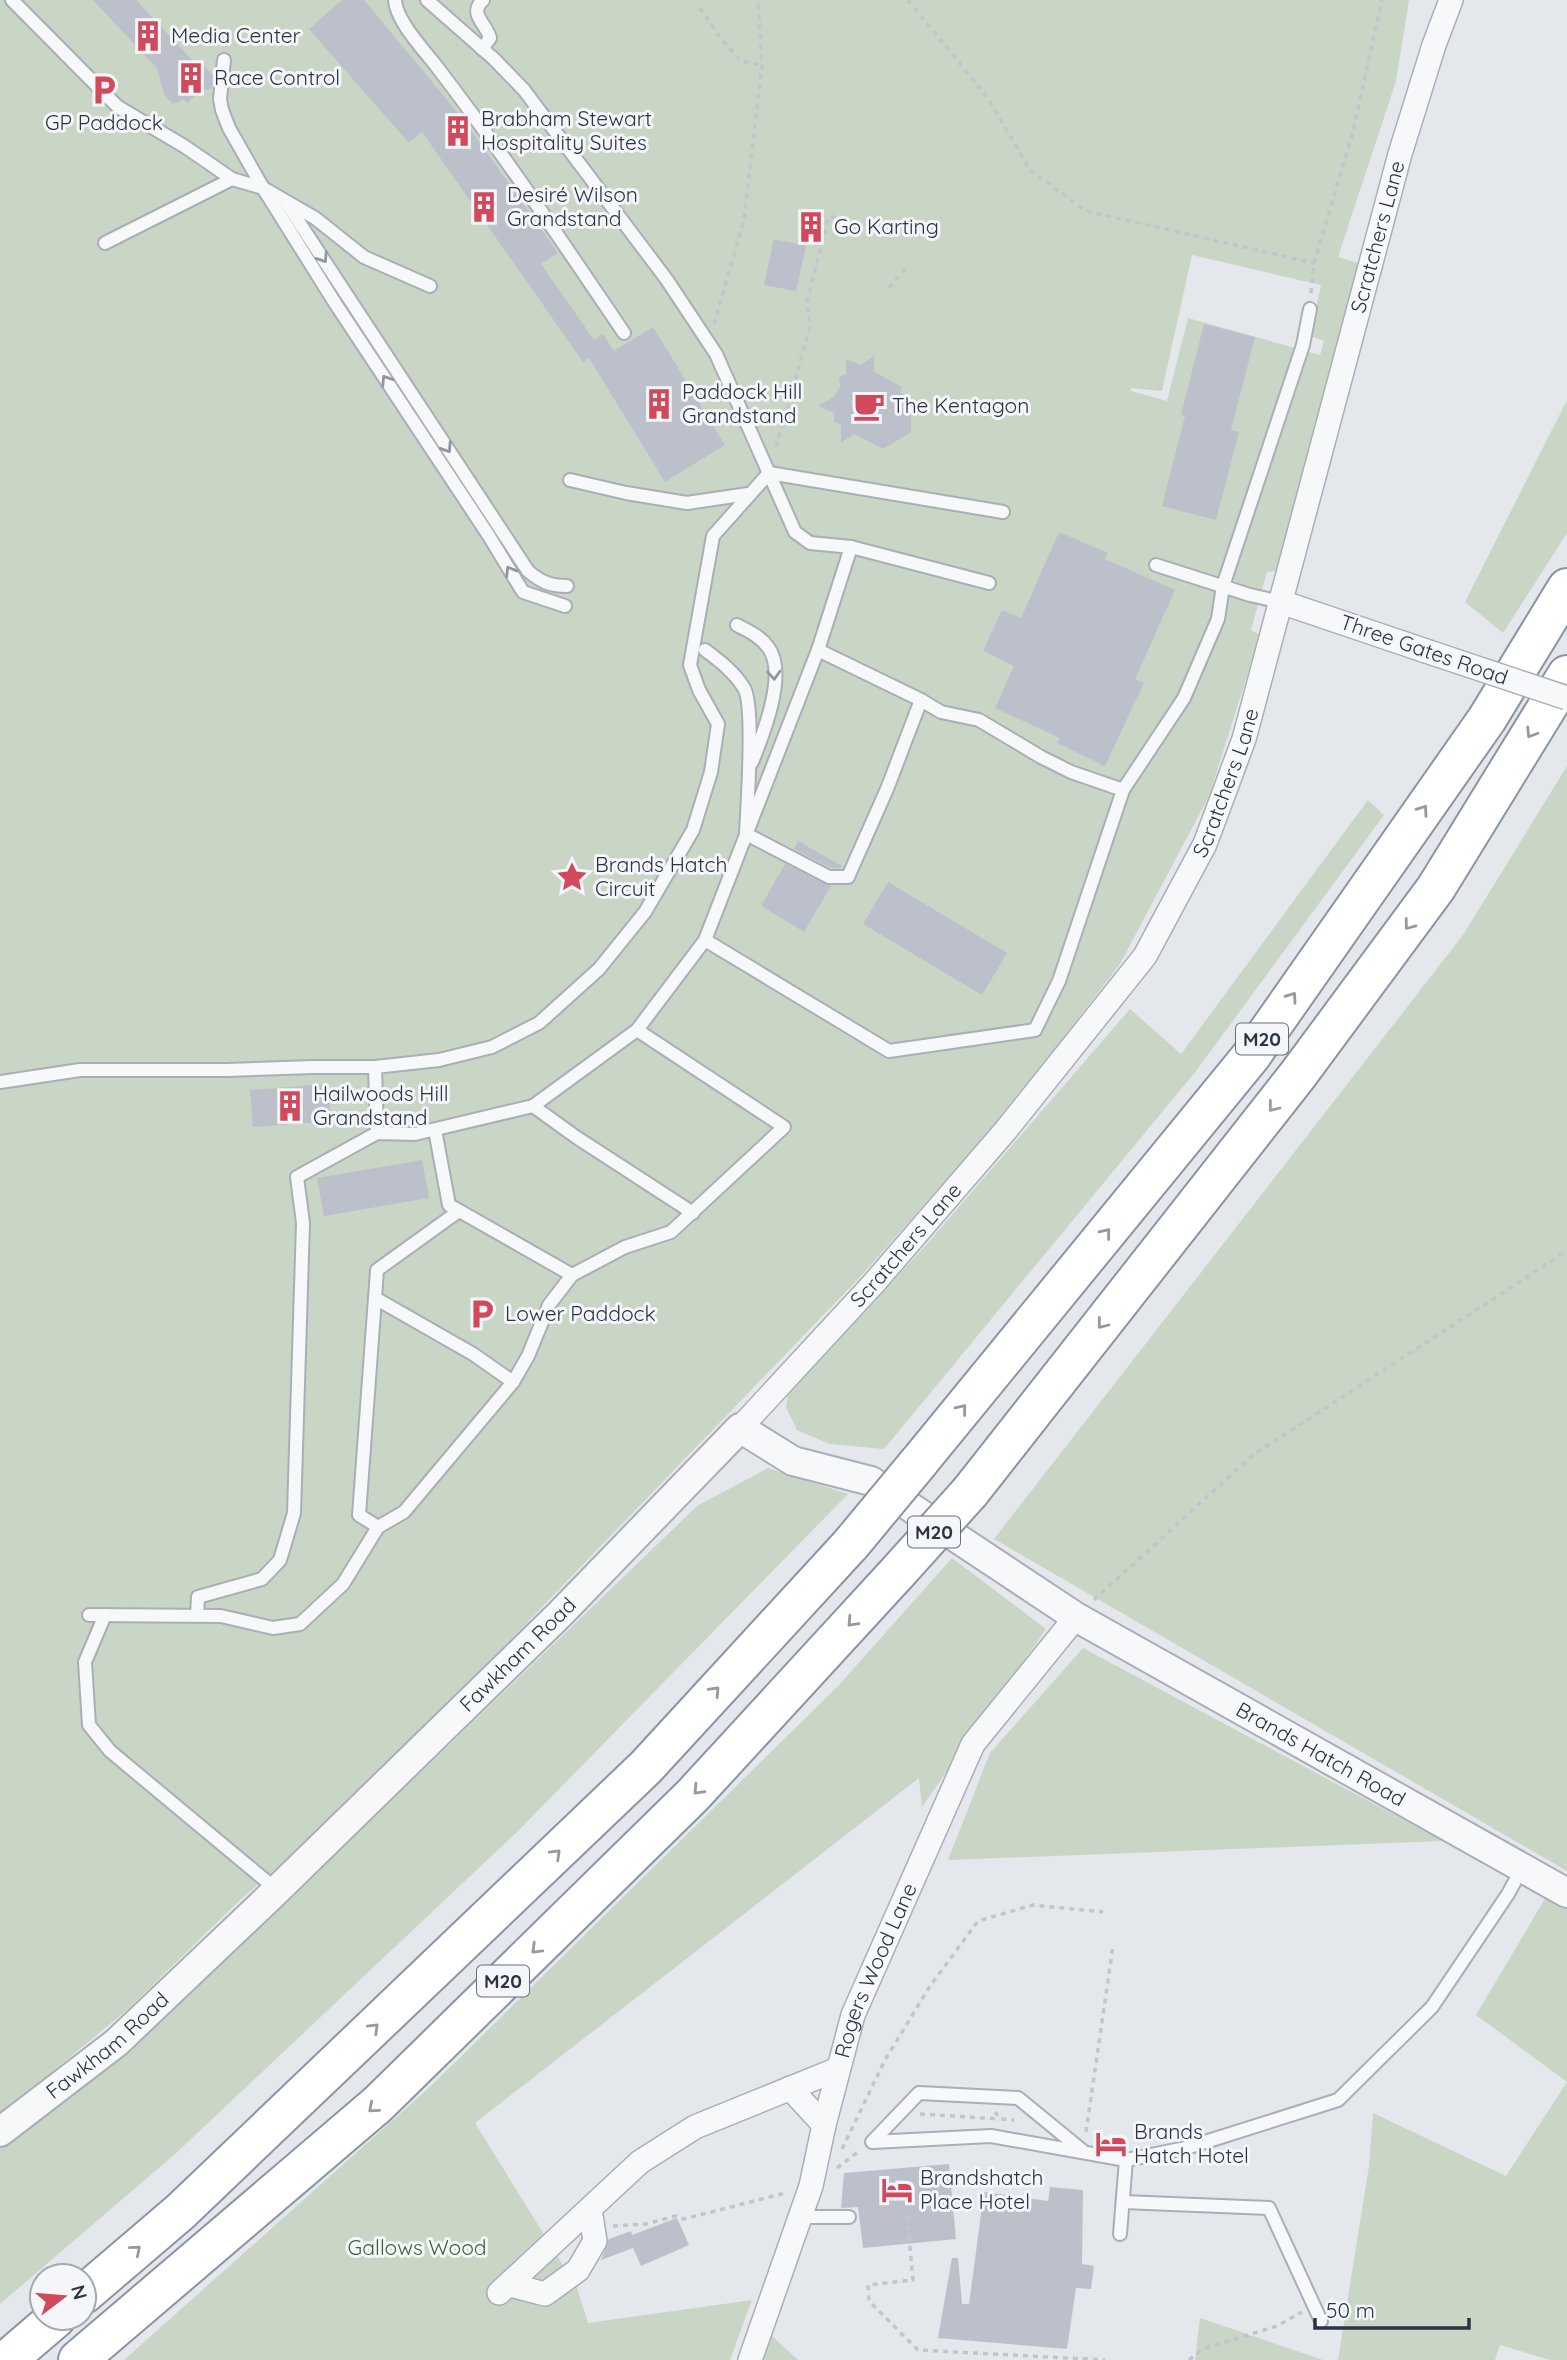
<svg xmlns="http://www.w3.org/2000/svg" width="1567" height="2360" font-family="Quicksand,sans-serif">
<rect width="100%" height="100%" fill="#e4e7ec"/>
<g fill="#c9d6c5" fill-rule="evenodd">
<path d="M0,0H1409L1396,81L1338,257L1366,265L1286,555L1277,571L1267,572L1251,630L1260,635L1209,796L1120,964L1067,1033L1057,1054L1049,1057L1012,1106L860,1277L357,1799L240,1900L127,2010L0,2115ZM1192,255L1321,285L1310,336L1324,341L1320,355L1188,318L1167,401L1131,391V388L1162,391Z"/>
<polygon points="1567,400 1567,533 1503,633 1465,602"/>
<polygon points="1567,766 1567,1871 994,1539 1463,935"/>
<polygon points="1368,800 1384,815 1196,1071 884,1449 830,1444 797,1430 786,1407 789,1387 847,1331 926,1245 1130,1009 1181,1054"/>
<polygon points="768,1468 848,1494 518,1831 174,2155 0,2304 0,2143 248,1939 697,1506"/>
<polygon points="952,1558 1046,1629 922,1807 919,1778 475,2123 577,2288 588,2323 752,2300 730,2360 124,2360 431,2086 839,1685"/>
<polygon points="1083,1648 1443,1841 948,1860 990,1753"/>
<polygon points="1546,1897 1567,1909 1567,2360 1550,2360 1500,2345 1495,2360 1338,2360 1369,2166 1373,2113 1506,2176 1567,2082 1476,2015"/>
<polygon points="1200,2318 1323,2360 1195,2360"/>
<polygon points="770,2334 798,2360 764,2360"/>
</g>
<g fill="#bbc0ca">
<polygon points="93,0 136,0 193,61 202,64 214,76 212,88 199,92 187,103 184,99 173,104 164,94 157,68"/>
<polygon points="342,0 364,0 463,119 558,253 541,264 594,340 603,334 614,351 653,327 725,445 665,482 589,358 583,362 422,132 409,143 309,29"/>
<polygon points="774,239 806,246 796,291 764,285"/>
<polygon points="1204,324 1255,337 1231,430 1239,432 1216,520 1162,506 1185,416 1181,415"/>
<polygon points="874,356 874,372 902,387 900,393 910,398 911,432 883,449 854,434 841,443 841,425 834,422 834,413 818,406 834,397 840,386 839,378 846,374 846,359 860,365"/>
<polygon points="1059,532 1108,553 1105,559 1175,590 1135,679 1144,683 1105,766 1057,743 1060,738 995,708 1014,666 983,651 1002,610 1021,618"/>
<polygon points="798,841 842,866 841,868 831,868 794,849"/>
<polygon points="785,864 831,886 804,932 761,906"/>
<polygon points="888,882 1007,953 982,995 863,924"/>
<polygon points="328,1084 331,1121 253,1127 250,1090"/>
<polygon points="422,1160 429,1198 324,1216 317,1178"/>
<polygon points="949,2164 956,2239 863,2248 858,2207 841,2208 844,2173"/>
<polygon points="1050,2187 1083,2190 1082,2264 1094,2266 1091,2289 1076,2288 1067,2349 938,2338 952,2258 958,2258 962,2304 969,2304 984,2192 1048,2201"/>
<polygon points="677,2218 689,2245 641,2266 633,2248 601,2260 609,2239 631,2231 632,2235"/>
</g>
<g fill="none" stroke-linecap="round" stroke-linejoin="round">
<defs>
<g id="service">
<polyline points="12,0 118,107 184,146 232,179 263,188 315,218 364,257 430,286"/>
<path d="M395,0C396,21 424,50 437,67C503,153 563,243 624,333"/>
<path d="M482,49L490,38C486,23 468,14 483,0"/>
<polyline points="224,60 220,99 222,110 229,128 263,188 335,303 489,536 523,592 565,606"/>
<path d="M287,204L528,571C541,582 550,586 567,586"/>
<polyline points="105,243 232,179"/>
<polyline points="570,480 626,493 687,503 748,494"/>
<polyline points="851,547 989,583"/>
<polyline points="1156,565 1250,595 1281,602"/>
<path d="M737,625C748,631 760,636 768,647C788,673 763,735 752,762"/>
<path d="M705,650C720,661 734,672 744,688C755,706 747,808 746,834L829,877H848L887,789L921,700"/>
<polyline points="818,650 921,700 941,712 979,720 1041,757 1071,772 1123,790 1184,698 1218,619 1223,586 1303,345 1310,309"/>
<polyline points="705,940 889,1051 1035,1030 1059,981 1123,790"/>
<polyline points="0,1082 80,1070 227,1070 313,1067 375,1067"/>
<polyline points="533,1106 576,1137 693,1213"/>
<polyline points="435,1130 449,1205 572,1275"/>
<polyline points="377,1133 375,1067 439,1060 492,1047 539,1023 599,969 645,912 693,830 711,772 718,724 699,690 690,665 713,536 769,473 1003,512"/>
<polyline points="459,1211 377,1270 375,1298 473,1354 513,1382"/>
<polyline points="375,1298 359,1515 378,1527 404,1512 513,1382 528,1356 549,1305 572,1275 625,1247 671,1232 784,1127 637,1030"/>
<polyline points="89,1615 221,1616 273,1628 300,1624 343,1584 378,1527"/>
<polyline points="105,1615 85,1662 89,1725 110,1751 277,1890"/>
<polyline points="197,1615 198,1597 262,1579 280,1560 294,1513 303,1223 297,1177 377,1133 415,1134 533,1106 637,1030 705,940 818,650 851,547 810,543 795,532 716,354 667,280 524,90 494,59 427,0"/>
<polyline points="1084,2152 1018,2098 919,2093 872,2142 991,2136 1126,2160 1186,2148 1338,2100 1432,2007 1508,1894 1522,1868"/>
<polyline points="1123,2202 1269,2208 1321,2321"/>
<polyline points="800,2217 849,2217"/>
<polyline points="1120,2234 1126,2160"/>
</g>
<g id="minor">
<polyline points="1281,602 1426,651"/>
<path id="s1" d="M740,1428L874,1283L1006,1130L1145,956L1205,844L1244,739L1400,154L1434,45L1451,0"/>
<polyline points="790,2088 824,2125"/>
<polyline points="510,2285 545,2294 578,2270 595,2241 590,2209"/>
<polyline points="499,2293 640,2162 695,2127 838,2069"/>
<path id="s2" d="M750,2360L811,2186L824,2125L853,2015L973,1744L1076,1617"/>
</g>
<g id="tertiary">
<path id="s3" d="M0,2132L116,2043L277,1890L560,1614L740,1428L793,1461L871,1481L1076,1617L1567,1893"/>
</g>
<g id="motorway">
<polyline points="919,1462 1251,1056 1487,719 1567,588"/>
<polyline points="970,1492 1297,1076 1436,888 1567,675"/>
<polyline points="84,2294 180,2212 646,1767 851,1544"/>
<polyline points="7,2360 56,2318"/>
<polyline points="78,2360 378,2104 693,1795 898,1572"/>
</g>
</defs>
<use href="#service" stroke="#a9aeb7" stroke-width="16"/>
<use href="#minor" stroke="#a9aeb7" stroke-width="26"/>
<use href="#tertiary" stroke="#a9aeb7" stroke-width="32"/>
<use href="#motorway" stroke="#8b94a3" stroke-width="42"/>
<g stroke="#c2c5cb" stroke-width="3.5" stroke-dasharray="5 5" stroke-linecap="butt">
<polyline points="908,0 988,98 1030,170 1086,211 1314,263"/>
<polyline points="700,8 722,40 741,61 762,65"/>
<polyline points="889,288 906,268"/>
<polyline points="1311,293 1314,263 1352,136 1382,0"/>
<polyline points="714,324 744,220 762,65 758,0"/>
<polyline points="776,447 810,327 807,301 829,216 843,219"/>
<polyline points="1094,1600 1253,1455 1567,1251"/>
<polyline points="995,2112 1000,2119 1014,2120"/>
<polyline points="920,2114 1000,2119"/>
<polyline points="1086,2132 1113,1946"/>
<polyline points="842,2149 885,2060 930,1986 978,1921 1033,1905 1103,1912"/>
<polyline points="837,2168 859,2151"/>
<polyline points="907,2216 913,2280 868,2285 869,2301 918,2350 1105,2360"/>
<polyline points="613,2226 646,2224 676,2216 684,2219 785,2193"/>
<polyline points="1189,2360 1203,2349 1277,2326 1302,2312"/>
</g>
<use href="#service" stroke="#f7f8fa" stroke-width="12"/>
<use href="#minor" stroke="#f7f8fa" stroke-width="23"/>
<use href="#tertiary" stroke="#f7f8fa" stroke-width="28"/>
<use href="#motorway" stroke="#fff" stroke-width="38"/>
<defs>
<polyline id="minor-bridge" points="1426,651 1567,698"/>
<g id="motorway-bridge">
<polyline points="851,1544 919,1462"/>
<polyline points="898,1572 970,1492"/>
</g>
</defs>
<use href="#minor-bridge" stroke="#a9aeb7" stroke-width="26" stroke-linecap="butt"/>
<use href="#motorway-bridge" stroke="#8b94a3" stroke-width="42" stroke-linecap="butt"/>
<use href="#minor-bridge" stroke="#f7f8fa" stroke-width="23"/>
<use href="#motorway-bridge" stroke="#fff" stroke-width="38"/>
</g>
<defs><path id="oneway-chevron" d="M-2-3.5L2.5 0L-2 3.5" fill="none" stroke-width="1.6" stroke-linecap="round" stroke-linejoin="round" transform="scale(1.75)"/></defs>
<g stroke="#9196a0">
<use href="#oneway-chevron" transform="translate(323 258) rotate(57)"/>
<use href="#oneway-chevron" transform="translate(386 380) rotate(-123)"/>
<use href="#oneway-chevron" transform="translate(447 448) rotate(57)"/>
<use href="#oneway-chevron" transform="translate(510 571) rotate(-121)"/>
<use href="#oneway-chevron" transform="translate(774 675) rotate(87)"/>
</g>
<g stroke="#959aa2">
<use href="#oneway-chevron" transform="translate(1531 733) rotate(122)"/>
<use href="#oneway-chevron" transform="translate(1423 810) rotate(-55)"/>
<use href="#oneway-chevron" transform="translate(1409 925) rotate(127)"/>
<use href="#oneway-chevron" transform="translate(1292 997) rotate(-55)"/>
<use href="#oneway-chevron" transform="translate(1273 1107) rotate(128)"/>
<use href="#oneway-chevron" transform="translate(1106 1233) rotate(-51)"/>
<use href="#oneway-chevron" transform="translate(1102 1324) rotate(128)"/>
<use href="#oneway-chevron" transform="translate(962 1409) rotate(-51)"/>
<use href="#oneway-chevron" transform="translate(852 1622) rotate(133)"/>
<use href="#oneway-chevron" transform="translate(715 1691) rotate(-47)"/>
<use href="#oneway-chevron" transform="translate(698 1790) rotate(133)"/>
<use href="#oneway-chevron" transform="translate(556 1854) rotate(-44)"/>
<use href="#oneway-chevron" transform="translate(536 1949) rotate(136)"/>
<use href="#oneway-chevron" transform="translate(374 2028) rotate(-44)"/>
<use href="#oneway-chevron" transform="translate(373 2108) rotate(139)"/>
<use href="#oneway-chevron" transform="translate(136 2250) rotate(-41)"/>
</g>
<defs>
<symbol id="building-bare" viewBox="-9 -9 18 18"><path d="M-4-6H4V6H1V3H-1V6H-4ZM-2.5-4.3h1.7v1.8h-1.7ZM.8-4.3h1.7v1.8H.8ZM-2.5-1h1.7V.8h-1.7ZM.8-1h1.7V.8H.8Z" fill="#d1495b" stroke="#f4f6f9" stroke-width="2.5" paint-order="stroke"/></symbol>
<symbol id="parking-bare" viewBox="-9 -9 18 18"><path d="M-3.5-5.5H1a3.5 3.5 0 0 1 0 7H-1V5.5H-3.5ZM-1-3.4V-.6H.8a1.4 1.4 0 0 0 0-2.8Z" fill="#d1495b" stroke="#f4f6f9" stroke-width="2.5" paint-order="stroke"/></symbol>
<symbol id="cafe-bare" viewBox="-9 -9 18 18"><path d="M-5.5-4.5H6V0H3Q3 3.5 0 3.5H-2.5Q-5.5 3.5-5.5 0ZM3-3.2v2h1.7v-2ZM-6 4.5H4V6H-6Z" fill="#d1495b" stroke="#f4f6f9" stroke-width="2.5" paint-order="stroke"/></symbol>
<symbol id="sight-bare" viewBox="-9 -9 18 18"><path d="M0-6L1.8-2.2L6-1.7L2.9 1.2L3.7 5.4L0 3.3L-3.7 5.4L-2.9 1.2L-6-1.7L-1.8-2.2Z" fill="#d1495b" stroke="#f4f6f9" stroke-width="2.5" paint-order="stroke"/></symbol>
<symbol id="hotel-bare" viewBox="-9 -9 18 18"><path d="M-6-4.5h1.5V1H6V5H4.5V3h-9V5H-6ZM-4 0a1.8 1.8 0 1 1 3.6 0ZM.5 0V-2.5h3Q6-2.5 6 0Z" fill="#d1495b" stroke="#f4f6f9" stroke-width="2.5" paint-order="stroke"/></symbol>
</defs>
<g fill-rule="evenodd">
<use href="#building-bare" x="126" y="14" width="44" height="44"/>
<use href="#building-bare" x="169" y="56" width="44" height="44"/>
<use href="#parking-bare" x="82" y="68" width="44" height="44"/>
<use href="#building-bare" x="436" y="109" width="44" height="44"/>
<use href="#building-bare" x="462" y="185" width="44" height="44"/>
<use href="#building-bare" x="789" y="205" width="44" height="44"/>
<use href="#building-bare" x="637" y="382" width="44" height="44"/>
<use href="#cafe-bare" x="847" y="384" width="44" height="44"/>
<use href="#sight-bare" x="550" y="855" width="44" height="44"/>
<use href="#building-bare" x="268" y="1084" width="44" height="44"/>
<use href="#parking-bare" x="460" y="1292" width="44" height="44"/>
<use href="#hotel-bare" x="1089" y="2122" width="44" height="44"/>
<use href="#hotel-bare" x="875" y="2168" width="44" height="44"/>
</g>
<g text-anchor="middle" stroke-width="6" stroke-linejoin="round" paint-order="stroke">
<g fill="#f4f6f9" stroke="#676e7b" stroke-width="2">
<rect x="1236" y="1023.5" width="52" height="31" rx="5"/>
<rect x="908" y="1516.5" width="52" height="31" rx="5"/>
<rect x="477" y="1965.5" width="52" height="31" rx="5"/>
</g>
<g font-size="19" font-weight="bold" fill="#2b3445">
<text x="1262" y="1046">M20</text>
<text x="934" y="1539">M20</text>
<text x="503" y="1988">M20</text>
</g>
<g font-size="21" fill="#2b3445" stroke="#f4f6f9" text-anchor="start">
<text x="171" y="43">Media Center</text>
<text x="214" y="85">Race Control</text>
<text x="481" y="126">Brabham Stewart<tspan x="481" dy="24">Hospitality Suites</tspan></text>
<text x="104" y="130" text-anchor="middle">GP Paddock</text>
<text x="507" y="202">Desiré Wilson<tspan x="507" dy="24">Grandstand</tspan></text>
<text x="834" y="234">Go Karting</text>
<text x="682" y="399">Paddock Hill<tspan x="682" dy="24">Grandstand</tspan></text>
<text x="892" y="413">The Kentagon</text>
<text x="595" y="872">Brands Hatch<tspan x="595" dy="24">Circuit</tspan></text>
<text x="313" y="1101">Hailwoods Hill<tspan x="313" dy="24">Grandstand</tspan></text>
<text x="505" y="1321">Lower Paddock</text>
<text x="1134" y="2139">Brands<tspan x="1134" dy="24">Hatch Hotel</tspan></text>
<text x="920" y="2185">Brandshatch<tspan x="920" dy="24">Place Hotel</tspan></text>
</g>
<g font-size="21" fill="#2b3445" stroke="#f4f6f9">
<text dy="7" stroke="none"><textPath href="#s1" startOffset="1381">Scratchers Lane</textPath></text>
<text transform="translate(1424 650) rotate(19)" y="7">Three Gates Road</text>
<text dy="7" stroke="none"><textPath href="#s1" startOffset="814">Scratchers Lane</textPath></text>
<text dy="7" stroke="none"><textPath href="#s1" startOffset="247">Scratchers Lane</textPath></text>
<text dy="7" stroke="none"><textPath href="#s3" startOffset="705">Fawkham Road</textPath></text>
<text dy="7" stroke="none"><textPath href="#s3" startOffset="1692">Brands Hatch Road</textPath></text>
<text dy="7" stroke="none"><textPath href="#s2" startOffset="410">Rogers Wood Lane</textPath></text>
<text dy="7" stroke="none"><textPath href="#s3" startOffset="138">Fawkham Road</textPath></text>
</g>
<g font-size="21" fill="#3f6138" stroke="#f4f6f9">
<text x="417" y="2255">Gallows Wood</text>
</g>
</g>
<g transform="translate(63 2297) rotate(74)"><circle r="33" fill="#f4f6f9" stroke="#a4a8b1" stroke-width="2"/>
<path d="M0-5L12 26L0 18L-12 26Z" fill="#d1495b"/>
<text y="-10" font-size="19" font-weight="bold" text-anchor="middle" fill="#2b3445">N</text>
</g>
<path d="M1315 2318v10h154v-10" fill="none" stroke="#2b3445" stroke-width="3.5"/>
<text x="1326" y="2318" font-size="21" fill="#2b3445" stroke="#f4f6f9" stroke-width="5" paint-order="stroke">50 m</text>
</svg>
